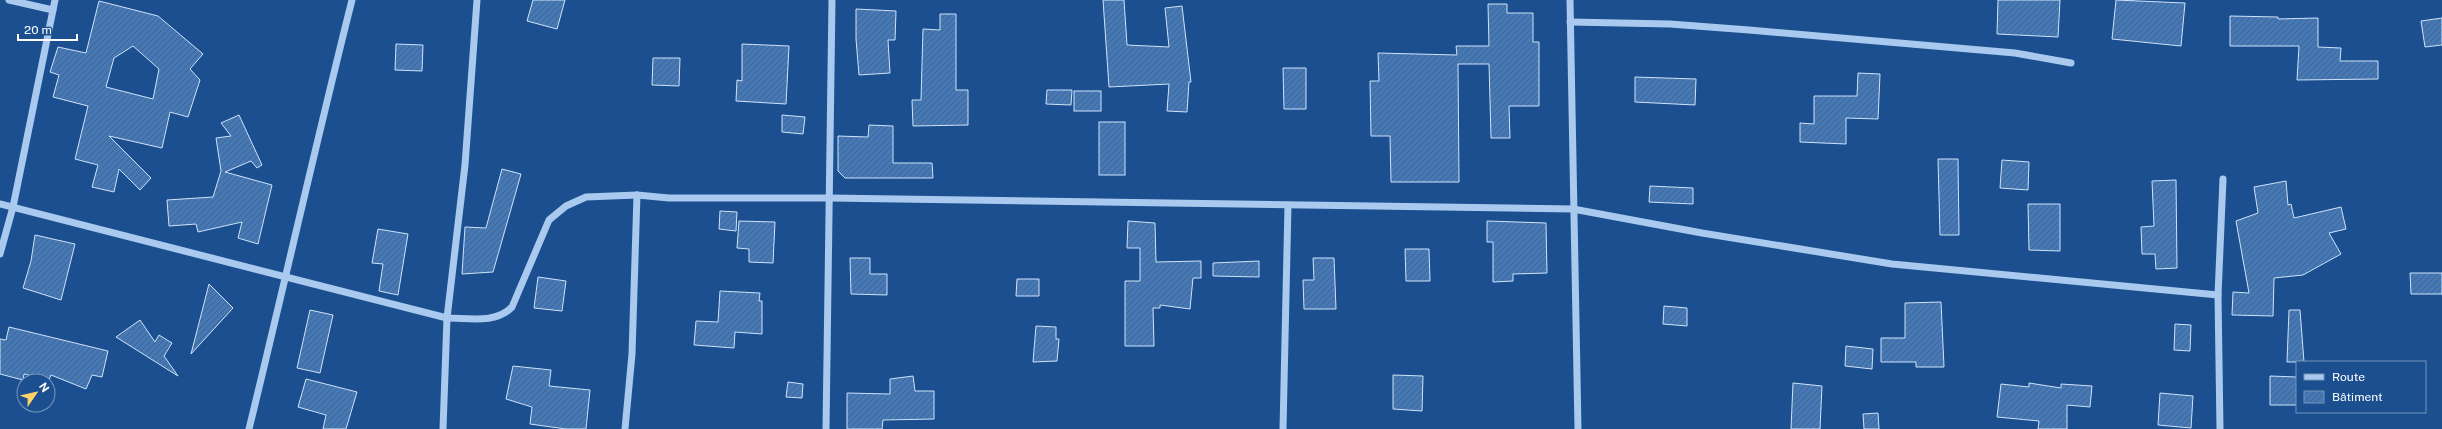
<svg xmlns="http://www.w3.org/2000/svg" width="2442" height="429" font-family="'Public Sans',sans-serif">
<defs>
<pattern id="building-hatch" width="6" height="6" patternUnits="userSpaceOnUse"><rect width="6" height="6" fill="#4478b7"/><path d="M-1 1l2-2M0 6l6-6M5 7l2-2" fill="none" stroke="#486282"/></pattern>
</defs>
<rect width="100%" height="100%" fill="#1b4f8f"/>
<g fill="url(#building-hatch)" stroke="#cfe3fa" fill-rule="evenodd">
<polygon points="533,0 565,0 557,29 527,21"/>
<polygon points="1103,0 1124,0 1127,45 1169,47 1165,8 1182,6 1191,82 1189,82 1187,112 1167,111 1169,84 1109,87"/>
<polygon points="1998,0 2060,0 2058,37 1997,34"/>
<polygon points="2116,0 2185,3 2181,46 2112,39"/>
<path d="M99,1L158,16L203,54L190,69L200,80L188,117L170,112L162,148L109,136L151,178L140,190L119,169L114,192L92,187L98,165L75,159L88,106L53,97L59,75L50,72L58,47L86,53ZM133,46L159,69L153,99L106,87L114,58Z"/>
<polygon points="1488,4 1507,4 1507,13 1533,13 1533,42 1539,42 1539,106 1509,106 1510,138 1491,138 1489,64 1458,64 1459,182 1391,182 1390,136 1371,136 1370,81 1379,81 1378,53 1457,55 1456,46 1489,46"/>
<polygon points="856,9 896,11 895,40 888,40 890,73 859,75 856,39"/>
<polygon points="940,14 956,14 956,90 968,90 968,125 913,126 912,100 921,100 923,29 940,30"/>
<polygon points="2230,16 2278,17 2278,19 2318,18 2318,47 2341,48 2340,61 2378,61 2378,79 2297,80 2299,46 2230,46"/>
<polygon points="2442,18 2442,45 2425,47 2421,21"/>
<polygon points="396,44 423,45 422,71 395,70"/>
<polygon points="742,44 789,46 786,104 736,101 737,80 742,81"/>
<polygon points="653,58 680,58 679,86 652,85"/>
<polygon points="1283,68 1306,68 1306,109 1284,109"/>
<polygon points="1858,73 1880,74 1878,119 1846,118 1846,144 1800,142 1800,123 1814,124 1814,96 1857,96"/>
<polygon points="1635,77 1696,79 1695,105 1635,102"/>
<polygon points="1047,90 1072,90 1071,105 1046,104"/>
<rect x="1074" y="91" width="27" height="20"/>
<polygon points="239,115 262,165 257,168 251,161 225,172 272,185 258,244 238,238 242,222 198,232 196,224 169,226 167,200 213,197 221,171 216,138 231,136 221,123"/>
<polygon points="782,115 805,117 803,134 782,132"/>
<rect x="1099" y="122" width="26" height="53"/>
<polygon points="869,125 893,126 893,163 932,163 933,178 845,178 838,171 838,136 868,137"/>
<polygon points="1938,159 1958,159 1959,235 1940,235"/>
<polygon points="2002,160 2029,162 2028,190 2000,188"/>
<polygon points="502,169 521,174 493,272 462,274 465,227 486,228"/>
<polygon points="2176,180 2177,268 2156,269 2155,254 2142,254 2141,227 2154,226 2152,181"/>
<polygon points="2286,181 2288,205 2291,204 2294,218 2341,207 2346,229 2329,233 2341,254 2303,275 2274,278 2273,316 2232,315 2233,292 2249,293 2236,221 2258,213 2254,187"/>
<polygon points="1650,186 1693,188 1693,204 1649,202"/>
<polygon points="2028,204 2060,204 2060,251 2029,250"/>
<polygon points="720,211 737,212 736,231 719,229"/>
<polygon points="739,221 775,222 773,263 749,262 749,249 737,248"/>
<polygon points="1128,221 1155,223 1156,262 1201,261 1201,278 1193,278 1190,309 1160,305 1160,308 1153,308 1154,346 1125,346 1125,281 1140,281 1140,248 1127,248"/>
<polygon points="1487,221 1546,223 1547,273 1513,274 1513,281 1493,282 1493,242 1487,242"/>
<polygon points="378,229 408,234 398,295 379,291 383,264 372,263"/>
<polygon points="35,235 75,244 61,300 23,288 31,261"/>
<polygon points="1405,249 1429,249 1430,281 1406,281"/>
<polygon points="850,258 870,258 870,274 887,274 887,295 851,294"/>
<polygon points="1313,258 1334,258 1336,309 1304,309 1303,280 1314,280"/>
<polygon points="1259,261 1259,277 1213,276 1213,263"/>
<polygon points="2410,273 2442,273 2442,294 2411,294"/>
<polygon points="538,277 566,281 562,311 534,308"/>
<polygon points="1017,279 1039,279 1039,296 1016,296"/>
<polygon points="209,284 233,308 191,354"/>
<polygon points="720,291 760,293 759,301 762,301 762,334 735,332 734,348 694,345 696,321 718,322"/>
<polygon points="1941,302 1944,367 1916,367 1916,362 1881,362 1881,338 1905,338 1905,303"/>
<polygon points="1664,306 1687,308 1687,326 1663,324"/>
<polygon points="310,310 333,315 320,373 297,368"/>
<polygon points="2289,310 2300,310 2304,362 2287,362"/>
<polygon points="140,320 155,342 159,335 172,343 164,356 178,376 116,337"/>
<polygon points="2175,324 2191,325 2190,351 2174,350"/>
<polygon points="1036,326 1056,327 1056,339 1059,339 1057,361 1033,362"/>
<polygon points="9,327 108,351 102,377 92,375 86,389 51,375 49,380 24,374 23,380 0,374 0,339 6,340"/>
<polygon points="1846,346 1873,349 1872,369 1845,366"/>
<polygon points="513,366 551,370 549,386 590,390 586,429 566,429 530,424 532,407 506,399"/>
<polygon points="1393,375 1423,376 1422,411 1393,409"/>
<polygon points="913,376 915,391 934,391 934,419 883,420 882,429 847,429 847,393 890,394 890,379"/>
<polygon points="2270,376 2297,377 2297,405 2270,405"/>
<polygon points="306,379 357,392 346,429 323,429 326,415 298,407"/>
<polygon points="788,382 803,384 802,398 786,397"/>
<polygon points="1793,383 1822,386 1820,429 1791,429"/>
<polygon points="2029,383 2061,388 2061,384 2092,386 2090,407 2067,405 2067,429 2038,429 2039,421 1997,417 2001,384 2029,387"/>
<polygon points="2160,393 2193,396 2191,428 2158,425"/>
<polygon points="1878,413 1879,429 1864,429 1863,414"/>
</g>
<g fill="none" stroke-linecap="round" stroke-linejoin="round">
<g stroke="#a9c9ee" stroke-width="7">
<polyline points="9,0 53,10"/>
<polyline points="1570,0 1578,429"/>
<polyline points="1570,22 1670,24 1749,30 2015,53 2071,63"/>
<path d="M0,204L447,318C469,318 496,324 512,307L549,220L566,206L586,197L637,195L669,198H829L1573,209L1702,233L1892,264L2218,295"/>
<polyline points="0,254 13,207 55,0"/>
<path d="M249,429C284,286 316,143 352,0"/>
<polyline points="443,429 447,318 465,165 477,0"/>
<polyline points="625,429 632,354 637,195"/>
<polyline points="826,429 832,0"/>
<polyline points="1283,429 1288,205"/>
<polyline points="2220,429 2218,295 2223,179"/>
</g>
</g>
<rect x="2296" y="361" width="130" height="52" fill="#1b4f8f" stroke="#7695bc"/>
<rect x="2304" y="374" width="20" height="6" fill="#a9c9ee" stroke="#7695bc"/>
<text x="2332" y="381" font-size="12" fill="#ffffff">Route</text>
<rect x="2304" y="391" width="20" height="12" fill="url(#building-hatch)" stroke="#7695bc"/>
<text x="2332" y="401" font-size="12" fill="#ffffff">Bâtiment</text>
<g transform="translate(36 393) rotate(56)"><circle r="19" fill="#1b4f8f" stroke="#7695bc"/>
<path d="M0-3L7 15L0 10L-7 15Z" fill="#ffd166"/>
<text y="-6" font-size="11" font-weight="bold" text-anchor="middle" fill="#ffffff">N</text>
</g>
<path d="M18 34v6h59v-6" fill="none" stroke="#ffffff" stroke-width="2"/>
<text x="24" y="34" font-size="12" fill="#ffffff" stroke="#1b4f8f" stroke-width="3" paint-order="stroke">20 m</text>
</svg>
